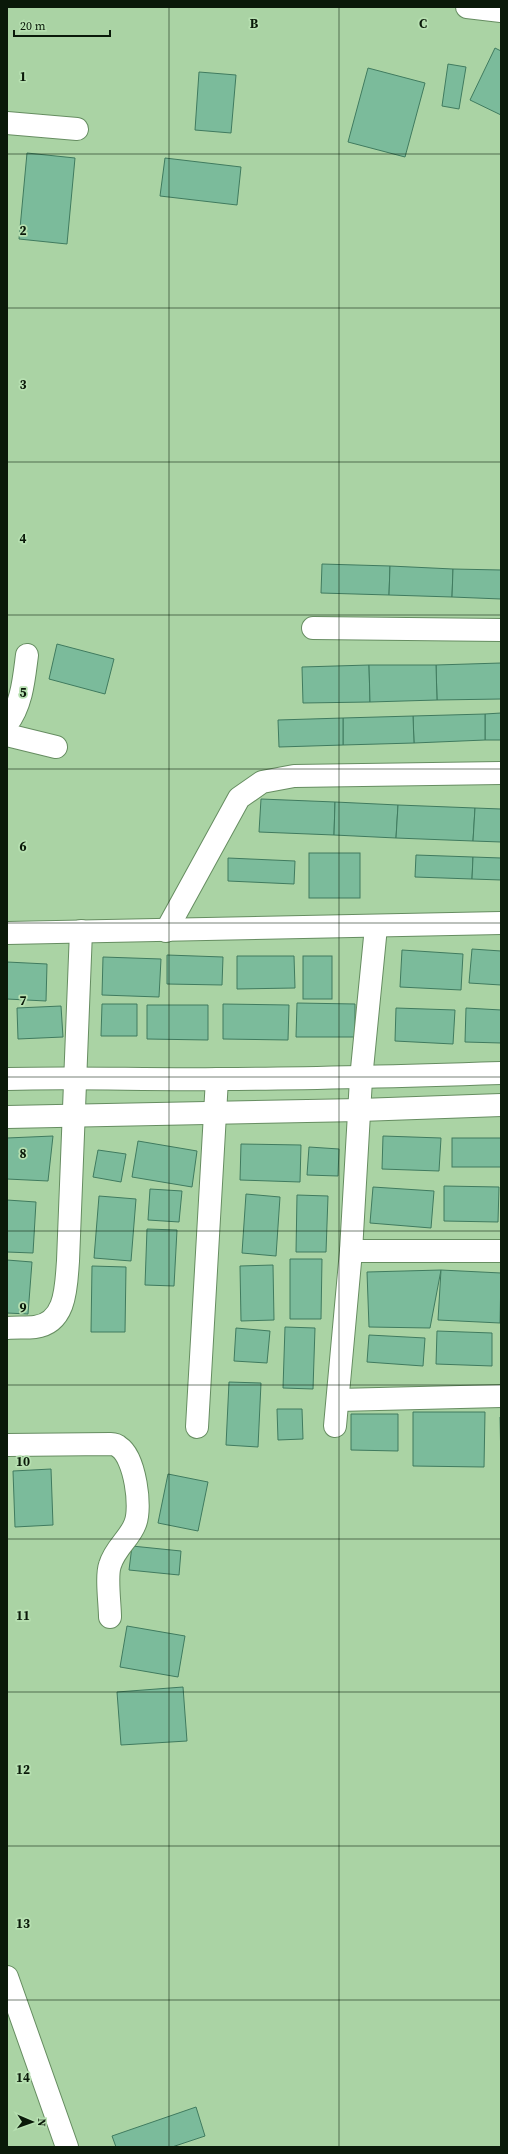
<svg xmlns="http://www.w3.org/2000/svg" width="508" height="2154" font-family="'Source Serif 4',serif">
<rect width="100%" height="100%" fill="#aad3a4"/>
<g fill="#7bbb9b" stroke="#407b5f">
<polygon points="495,48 501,51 501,115 470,100"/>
<polygon points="448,64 466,67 459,109 442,106"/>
<polygon points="368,68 425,83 405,157 348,142"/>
<polygon points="199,72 236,75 231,133 195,130"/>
<polygon points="27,153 75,158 67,244 19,239"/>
<polygon points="165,158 241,167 237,205 160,196"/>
<polygon points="322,564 390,566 389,595 321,593"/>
<polygon points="390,566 453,569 452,597 389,595"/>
<polygon points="453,569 501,570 501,599 452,597"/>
<polygon points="57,644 114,659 105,694 49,679"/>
<polygon points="501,663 501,699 437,700 436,665"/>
<polygon points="369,665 370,702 303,703 302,667"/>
<polygon points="369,665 436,665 437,700 370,702"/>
<polygon points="501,713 501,740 485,740 485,714"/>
<polygon points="485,714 485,740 414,743 413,716"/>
<polygon points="413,716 414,743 343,745 343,718"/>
<polygon points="343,718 343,745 279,747 278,720"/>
<polygon points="261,799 335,802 334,835 259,832"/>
<polygon points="335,802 398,805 396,838 334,835"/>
<polygon points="398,805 475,808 473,841 396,838"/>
<polygon points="475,808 501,809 501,842 473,841"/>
<rect x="309" y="853" width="51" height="45"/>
<polygon points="416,855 473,857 472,879 415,877"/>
<polygon points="473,857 501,858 501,880 472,879"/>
<polygon points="228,858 295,861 294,884 228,881"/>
<polygon points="472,949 501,951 501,985 469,983"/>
<polygon points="402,950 463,954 461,990 400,987"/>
<polygon points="167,955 223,957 222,985 167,984"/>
<polygon points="237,956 294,956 295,988 237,989"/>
<rect x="303" y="956" width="29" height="43"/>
<polygon points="103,957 161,959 159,997 102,995"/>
<polygon points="7,962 47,964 46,1001 7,999"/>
<polygon points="297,1003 355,1004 355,1037 296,1037"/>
<polygon points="102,1004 137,1004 137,1036 101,1036"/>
<polygon points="223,1004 289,1005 288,1040 223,1039"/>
<polygon points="147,1005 208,1005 208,1040 147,1039"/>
<polygon points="61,1006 63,1037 18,1039 17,1008"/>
<polygon points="396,1008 455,1010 453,1044 395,1041"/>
<polygon points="466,1008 501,1010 501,1043 465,1042"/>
<polygon points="53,1136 48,1181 7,1179 7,1138"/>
<polygon points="383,1136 441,1138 439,1171 382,1169"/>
<rect x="452" y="1138" width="49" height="29"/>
<polygon points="138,1141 197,1151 192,1187 132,1177"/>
<polygon points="241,1144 301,1145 300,1182 240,1180"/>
<polygon points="309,1147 339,1149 338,1176 307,1175"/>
<polygon points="98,1150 126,1154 121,1182 93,1177"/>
<polygon points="444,1186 499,1187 498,1222 444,1221"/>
<polygon points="373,1187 434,1191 431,1228 370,1223"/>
<polygon points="150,1189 182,1191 179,1222 148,1220"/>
<polygon points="246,1194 280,1197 276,1256 242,1253"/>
<polygon points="297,1195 328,1196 326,1252 296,1252"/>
<polygon points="99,1196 136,1199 131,1261 94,1258"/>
<polygon points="7,1200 36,1202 33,1253 7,1252"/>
<polygon points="147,1229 177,1230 174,1286 145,1285"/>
<polygon points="290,1259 322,1259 321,1319 290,1319"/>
<polygon points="7,1260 32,1262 28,1314 7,1313"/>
<polygon points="273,1265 274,1320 241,1321 240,1266"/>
<polygon points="92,1266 126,1267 125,1332 91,1332"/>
<polygon points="441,1270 430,1328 369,1327 367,1272"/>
<polygon points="441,1270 501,1273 500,1323 438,1320"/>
<polygon points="285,1327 315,1328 313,1389 283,1388"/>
<polygon points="236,1328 270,1331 267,1363 234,1361"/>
<polygon points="437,1331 492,1333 492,1366 436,1364"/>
<polygon points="369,1335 425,1338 423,1366 367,1362"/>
<polygon points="229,1382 261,1383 258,1447 226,1445"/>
<polygon points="277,1409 302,1409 303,1439 278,1440"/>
<polygon points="413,1412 485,1412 484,1467 413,1466"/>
<polygon points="351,1414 398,1414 398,1451 351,1450"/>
<polygon points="500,1417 501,1417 501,1466"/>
<polygon points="51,1469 53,1525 15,1527 13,1471"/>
<polygon points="168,1474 208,1482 198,1531 158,1523"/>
<polygon points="132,1546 181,1551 179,1575 129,1570"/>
<polygon points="127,1626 185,1636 178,1677 120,1667"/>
<polygon points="183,1687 187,1741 121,1745 117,1692"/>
<polygon points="196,2107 205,2136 172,2147 116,2147 112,2136"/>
</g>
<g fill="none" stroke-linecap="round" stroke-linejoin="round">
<defs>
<g id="street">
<polyline points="467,7 501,11"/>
<polyline points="7,123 77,129"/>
<polyline points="313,628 501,630"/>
<path d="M7,724C22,705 24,678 27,655"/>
<polyline points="7,735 56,747"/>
<polyline points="166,931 239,798 262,782 294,776 501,773"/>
<polyline points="7,933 501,923"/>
<path d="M7,1079C78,1077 148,1080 219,1079C313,1079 407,1076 501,1073"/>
<polyline points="7,1117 360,1110 501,1105"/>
<polyline points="351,1251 501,1251"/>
<path d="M7,1328C16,1327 26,1328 35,1327C67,1323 66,1285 68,1261L81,931"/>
<polyline points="338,1400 501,1396"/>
<polyline points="335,1426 351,1251 361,1079 376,927"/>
<polyline points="197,1427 217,1079"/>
<path d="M7,1445L111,1444C113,1444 117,1445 119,1447C135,1457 142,1508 135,1524C130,1538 115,1548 110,1565C106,1576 110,1605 110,1617"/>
<polyline points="7,1977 67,2147"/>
</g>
</defs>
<use href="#street" stroke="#668d61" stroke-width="24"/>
<use href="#street" stroke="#fff" stroke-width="22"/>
</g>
<path fill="none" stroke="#0a1909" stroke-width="1" stroke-opacity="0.55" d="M169,7V2147M339,7V2147M7,154H501M7,308H501M7,462H501M7,615H501M7,769H501M7,923H501M7,1077H501M7,1231H501M7,1385H501M7,1539H501M7,1692H501M7,1846H501M7,2000H501"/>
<g font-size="13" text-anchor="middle" font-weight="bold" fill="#0a1909" stroke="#b7e0b1" stroke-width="3.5" stroke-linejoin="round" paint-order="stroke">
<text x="254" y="28">B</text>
<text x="423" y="28">C</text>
<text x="23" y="81">1</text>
<text x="23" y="235">2</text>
<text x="23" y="389">3</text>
<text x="23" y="543">4</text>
<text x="23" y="697">5</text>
<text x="23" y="851">6</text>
<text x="23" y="1005">7</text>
<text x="23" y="1158">8</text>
<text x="23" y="1312">9</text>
<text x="23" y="1466">10</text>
<text x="23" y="1620">11</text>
<text x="23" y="1774">12</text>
<text x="23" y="1928">13</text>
<text x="23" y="2082">14</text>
</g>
<rect width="508" height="2154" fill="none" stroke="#0a1909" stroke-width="16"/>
<g transform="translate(32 2122) rotate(92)" stroke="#b7e0b1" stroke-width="3" paint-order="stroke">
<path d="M0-3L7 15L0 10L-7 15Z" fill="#0a1909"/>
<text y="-6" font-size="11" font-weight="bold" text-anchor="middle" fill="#0a1909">N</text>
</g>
<path d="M14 30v6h96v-6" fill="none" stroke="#0a1909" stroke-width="2"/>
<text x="20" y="30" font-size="12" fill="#0a1909" stroke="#b7e0b1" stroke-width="3" paint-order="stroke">20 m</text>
</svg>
